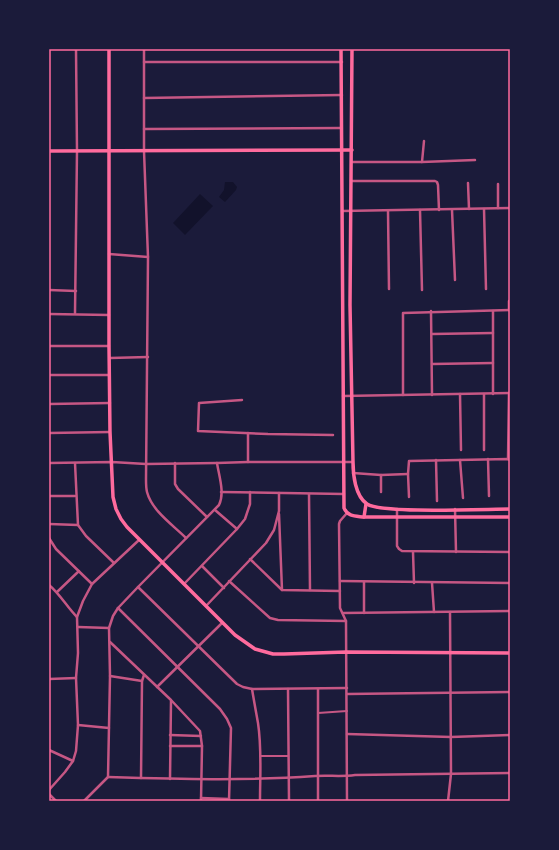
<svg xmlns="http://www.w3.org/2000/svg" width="559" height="850" font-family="'Exo 2',sans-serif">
<rect width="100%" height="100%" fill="#1b1b3a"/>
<g fill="#12122b">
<polygon points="225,182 233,182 237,187 236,190 225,202 219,197 224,190"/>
<polygon points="200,194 213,206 185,235 173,223"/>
</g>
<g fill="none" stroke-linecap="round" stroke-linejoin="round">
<g stroke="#c65784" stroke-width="2">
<polyline points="318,713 347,711"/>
<polyline points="260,756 288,756"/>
</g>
<g stroke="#c65784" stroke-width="2.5">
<path d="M144,49V151L148,257L146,479C146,483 146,488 147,492C152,511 173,525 186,538"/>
<polyline points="144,62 342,62"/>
<polyline points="144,98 342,95"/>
<polyline points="144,129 341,128"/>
<polyline points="352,162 422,162 475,160"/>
<polyline points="422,162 424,141"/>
<polyline points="351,181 435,181 437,182 438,185 439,210"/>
<polyline points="468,183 469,209"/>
<polyline points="498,184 498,208"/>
<polyline points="484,209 486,289"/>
<polyline points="420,210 422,290"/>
<polyline points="452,210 455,280"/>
<polyline points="342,211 510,208"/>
<polyline points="388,211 389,289"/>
<polyline points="109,254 148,257"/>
<polyline points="49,290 76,291"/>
<polyline points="509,301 509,310"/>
<polyline points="431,311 432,395"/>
<polyline points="493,311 493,394"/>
<polyline points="75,313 77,151 76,49"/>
<polyline points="49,314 109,315"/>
<polyline points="432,334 493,333"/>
<polyline points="49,346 109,346"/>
<polyline points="110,358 148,357"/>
<polyline points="432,364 493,363"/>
<polyline points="49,375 109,375"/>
<polyline points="460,394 461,450"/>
<polyline points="403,395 403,313 510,310"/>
<polyline points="343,396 510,393"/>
<polyline points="242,400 199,403 198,431 268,434 333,435"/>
<polyline points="49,404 110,403"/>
<polyline points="49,433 110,432"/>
<polyline points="248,433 248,462"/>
<polyline points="484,450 484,394"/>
<polyline points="488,459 489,496"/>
<polyline points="508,459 509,393"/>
<polyline points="436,460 437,501"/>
<polyline points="460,460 463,498"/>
<polyline points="49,463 112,462 146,464 217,463 248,462 353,462"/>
<polyline points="75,463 78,525 86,536 114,563"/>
<polyline points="175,463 175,484 178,489 207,517"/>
<polyline points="353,473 381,475 408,474"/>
<polyline points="381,475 381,492"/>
<polyline points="221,492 344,494"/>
<polyline points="309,494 310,590"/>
<polyline points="49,496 75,496"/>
<polyline points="409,497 408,474 409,461 508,459 510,460"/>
<polyline points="397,509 397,546 399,549 402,551 510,552"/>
<polyline points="455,509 456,552"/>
<polyline points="215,510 237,529"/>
<polyline points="347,513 340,521 339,524 340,608 346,621 347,801"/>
<polyline points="279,514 282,590"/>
<polyline points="49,524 78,525"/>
<polyline points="49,538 56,549 92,584"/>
<polyline points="413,552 414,583"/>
<polyline points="250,559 282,590 340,591"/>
<polyline points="202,566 224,588"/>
<polyline points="229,581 270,618 278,620 346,621"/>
<polyline points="340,581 510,583"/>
<polyline points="432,583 434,612"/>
<polyline points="184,584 237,529 245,519 250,504 250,492"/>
<path d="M49,585C60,594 67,607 77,617"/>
<polyline points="138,587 237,684 243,687 252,689 347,688"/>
<polyline points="57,592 79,571"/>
<polyline points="206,606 266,543 274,530 279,511 279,493"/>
<polyline points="118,608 220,709 227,719 231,728 229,801"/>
<polyline points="343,613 510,611"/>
<polyline points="364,613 364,582"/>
<polyline points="78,627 109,628"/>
<polyline points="110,642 171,700 200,731 202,746 201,801"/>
<polyline points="110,676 142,681"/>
<polyline points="49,679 76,678"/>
<polyline points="157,687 222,623"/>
<path d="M252,689C254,701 256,712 258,723C262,749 260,775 260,801"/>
<polyline points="288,689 289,801"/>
<polyline points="318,689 318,801"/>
<polyline points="347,694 510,692"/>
<polyline points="78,725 109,728"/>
<polyline points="347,734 451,737 510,735"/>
<polyline points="170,735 201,736"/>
<polyline points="170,746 202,746"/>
<polyline points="49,750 73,761"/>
<path d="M108,777C177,779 247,781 315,776C329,775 341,777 355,775L510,773"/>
<polyline points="141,778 142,681 144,675"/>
<polyline points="170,779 171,701"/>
<polyline points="49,790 65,772 73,761 76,751 78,725 76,678 78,653 77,617 83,601 92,584 139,540"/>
<polyline points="49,794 56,801"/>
<polyline points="201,798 229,799"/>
<path d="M84,801L108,777L110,676L109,628L113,616L118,608L138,587L219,505C225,493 219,476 217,463"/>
<polyline points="448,801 451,774 450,612"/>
</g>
<g stroke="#ff6b9d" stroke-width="3.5">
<polyline points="109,49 109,346 110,432 113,497 116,509 121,519 127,527 235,635 255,649 273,654 284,654 346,652 510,653"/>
<path d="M341,49L344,508C348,517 355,516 364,517H510"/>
<path d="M352,49L350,305L353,462C353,474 355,496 367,504C382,514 486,509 510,509"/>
<polyline points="49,151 352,150"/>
<polyline points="364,517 366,504"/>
</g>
</g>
<rect width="559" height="850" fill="none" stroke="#1b1b3a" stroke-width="100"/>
<rect x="50" y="50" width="459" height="750" fill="none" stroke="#ff6b9d" stroke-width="1.5"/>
</svg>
